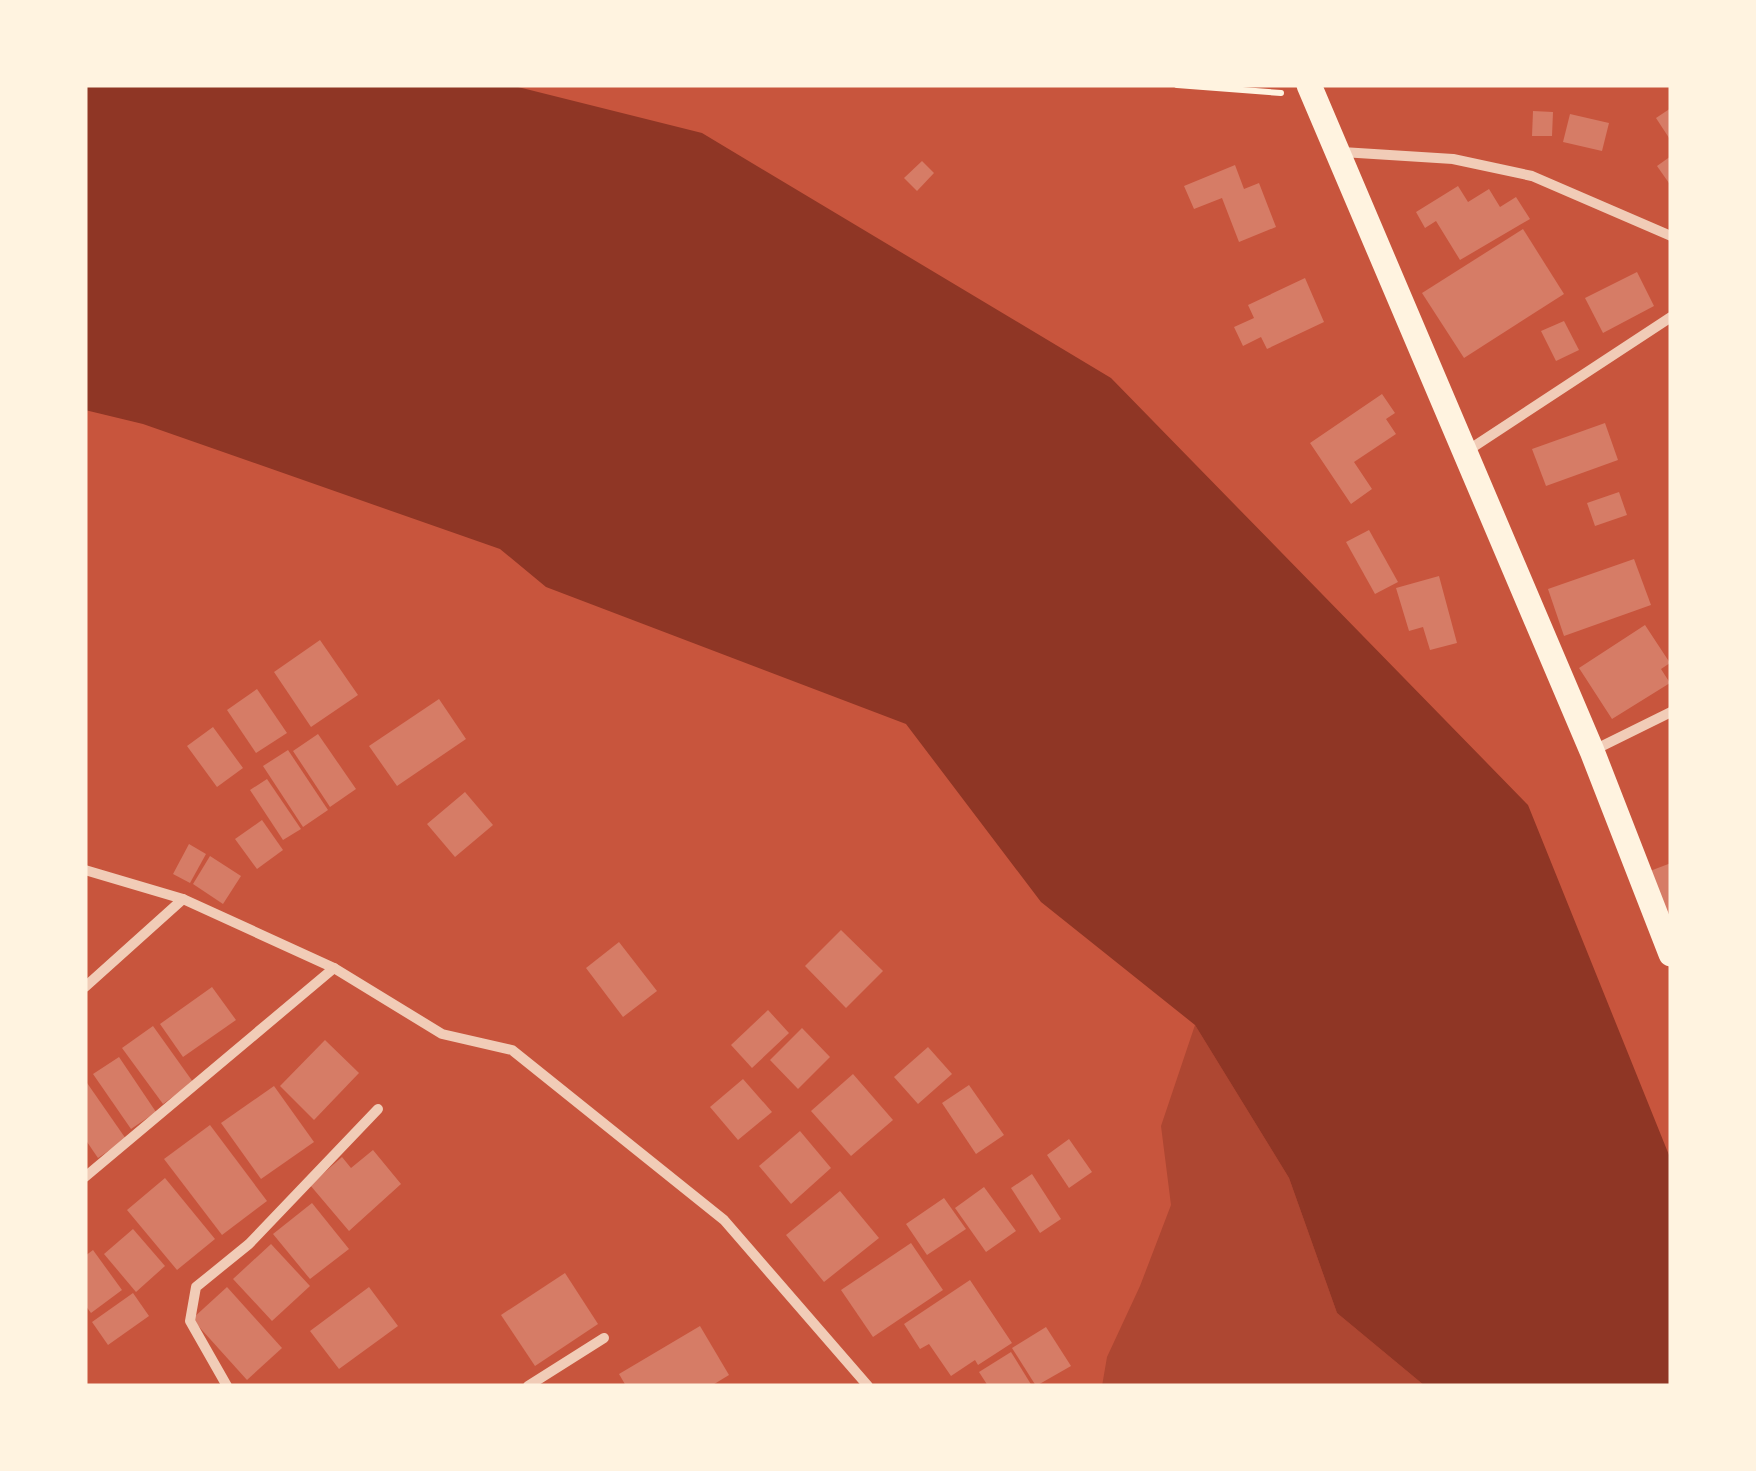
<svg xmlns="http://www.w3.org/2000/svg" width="1756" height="1471" font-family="'Noto Sans',sans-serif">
<rect width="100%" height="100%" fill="#c8553d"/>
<polygon fill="#ae4732" points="1195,1025 1289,1178 1337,1313 1425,1386 1102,1386 1107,1357 1140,1286 1171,1205 1161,1126"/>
<polygon fill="#8f3625" points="85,85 510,85 702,133 1111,378 1528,805 1671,1160 1671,1386 1425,1386 1337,1313 1289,1178 1195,1025 1041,902 906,724 546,587 500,549 143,424 85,410"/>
<g fill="#d67c66">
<polygon points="1671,108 1671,141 1656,118"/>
<polygon points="1533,111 1553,112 1552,136 1532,136"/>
<polygon points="1570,114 1609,123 1602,151 1563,142"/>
<polygon points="1671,156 1671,186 1657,166"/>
<polygon points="922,161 934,173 917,191 904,178"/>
<polygon points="1235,165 1244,189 1259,183 1276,227 1239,242 1222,198 1194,209 1184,186"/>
<polygon points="1458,186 1468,202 1489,189 1500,207 1516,197 1530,219 1460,260 1436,221 1425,228 1416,212"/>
<polygon points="1523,229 1564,294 1464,358 1422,293"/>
<polygon points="1637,272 1654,306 1603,333 1585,298"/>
<polygon points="1305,278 1324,322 1267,349 1261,337 1243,346 1234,327 1254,318 1248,305"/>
<polygon points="1564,321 1579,350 1556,361 1541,331"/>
<polygon points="1382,394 1395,413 1386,419 1396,434 1354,462 1372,489 1351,504 1310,443"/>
<polygon points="1605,423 1618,460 1546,486 1532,449"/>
<polygon points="1619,492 1627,515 1595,526 1587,503"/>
<polygon points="1369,530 1398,582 1375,594 1346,542"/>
<polygon points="1634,559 1651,605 1564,636 1548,589"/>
<polygon points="1439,576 1457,643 1430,650 1423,627 1409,631 1396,588"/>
<polygon points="1645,625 1670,663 1661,669 1670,683 1612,719 1579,668"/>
<polygon points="320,640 358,695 311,727 274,672"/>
<polygon points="257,689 287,733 256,753 227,710"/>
<polygon points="439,699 466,739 397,786 369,746"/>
<polygon points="213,727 243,768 217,787 187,746"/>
<polygon points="318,734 356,789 330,807 293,751"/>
<polygon points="288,750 328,810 303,827 263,766"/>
<polygon points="267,779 301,829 283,840 250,790"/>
<polygon points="465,792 493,825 455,857 427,824"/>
<polygon points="262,820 283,850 257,869 235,839"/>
<polygon points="189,844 206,854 190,883 173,874"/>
<polygon points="210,856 241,876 223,904 193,884"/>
<polygon points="1671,863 1671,922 1650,871"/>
<polygon points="841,930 883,971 846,1008 805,966"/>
<polygon points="619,942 657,991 623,1017 586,968"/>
<polygon points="212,987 236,1020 183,1057 160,1024"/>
<polygon points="768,1010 789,1033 752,1068 731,1045"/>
<polygon points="153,1026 193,1082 163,1104 122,1048"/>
<polygon points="802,1028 830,1057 798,1089 770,1060"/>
<polygon points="325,1040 359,1073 314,1120 280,1086"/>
<polygon points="928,1047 952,1074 918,1104 894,1077"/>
<polygon points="119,1057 156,1112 131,1129 93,1074"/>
<polygon points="853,1074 893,1120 851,1156 811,1111"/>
<polygon points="743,1079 772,1112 738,1140 710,1107"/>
<polygon points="85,1080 126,1139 98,1158 85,1139"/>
<polygon points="969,1085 1004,1135 976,1154 942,1103"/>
<polygon points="274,1086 314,1142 261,1179 221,1123"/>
<polygon points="210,1125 267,1201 222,1235 164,1159"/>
<polygon points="800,1131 831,1168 791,1204 759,1166"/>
<polygon points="1069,1139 1092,1172 1069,1188 1047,1155"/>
<polygon points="373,1150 401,1184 349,1231 310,1185 342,1157 351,1168"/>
<polygon points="1032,1174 1061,1219 1040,1233 1011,1188"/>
<polygon points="165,1178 215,1239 177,1270 127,1210"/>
<polygon points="984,1187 1016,1231 986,1252 955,1208"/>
<polygon points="840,1191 879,1238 824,1282 786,1235"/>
<polygon points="944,1198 966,1229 927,1255 906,1224"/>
<polygon points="312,1203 349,1249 310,1279 273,1234"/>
<polygon points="133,1229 165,1266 136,1292 104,1254"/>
<polygon points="911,1243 943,1290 873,1337 841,1290"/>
<polygon points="271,1244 310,1286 272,1321 233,1279"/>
<polygon points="93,1250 122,1290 91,1313 85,1305 85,1256"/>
<polygon points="565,1273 598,1324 535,1366 501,1315"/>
<polygon points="970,1280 1012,1343 978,1365 975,1360 951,1376 929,1344 920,1349 904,1324"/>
<polygon points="227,1287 282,1348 247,1380 192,1319"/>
<polygon points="369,1287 398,1326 339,1369 310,1331"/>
<polygon points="133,1293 149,1316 108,1345 92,1322"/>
<polygon points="700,1326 729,1375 711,1386 626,1386 619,1374"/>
<polygon points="1046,1327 1071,1366 1036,1386 1012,1348"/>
<polygon points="1011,1352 1032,1386 988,1386 979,1372"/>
</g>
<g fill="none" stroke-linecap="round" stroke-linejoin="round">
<polyline stroke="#fff3e0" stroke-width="6" points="1177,85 1281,93"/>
<g stroke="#f1ccb7" stroke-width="10">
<polyline points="1342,152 1453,159 1532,176 1671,236"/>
<polyline points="1467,451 1671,317"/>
<polyline points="1592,751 1671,712"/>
<polyline points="85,870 183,899 334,968 442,1034 512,1050 724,1220 868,1386"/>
<polyline points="85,987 183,899"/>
<polyline points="85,1177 334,968"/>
<polyline points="227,1386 190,1321 196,1287 249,1244 378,1109"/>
<polyline points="528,1386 604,1338"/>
</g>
<polyline stroke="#fff3e0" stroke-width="25" points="1309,85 1592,751 1671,954"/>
</g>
<rect width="1756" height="1471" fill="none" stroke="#fff3e0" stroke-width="175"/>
</svg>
